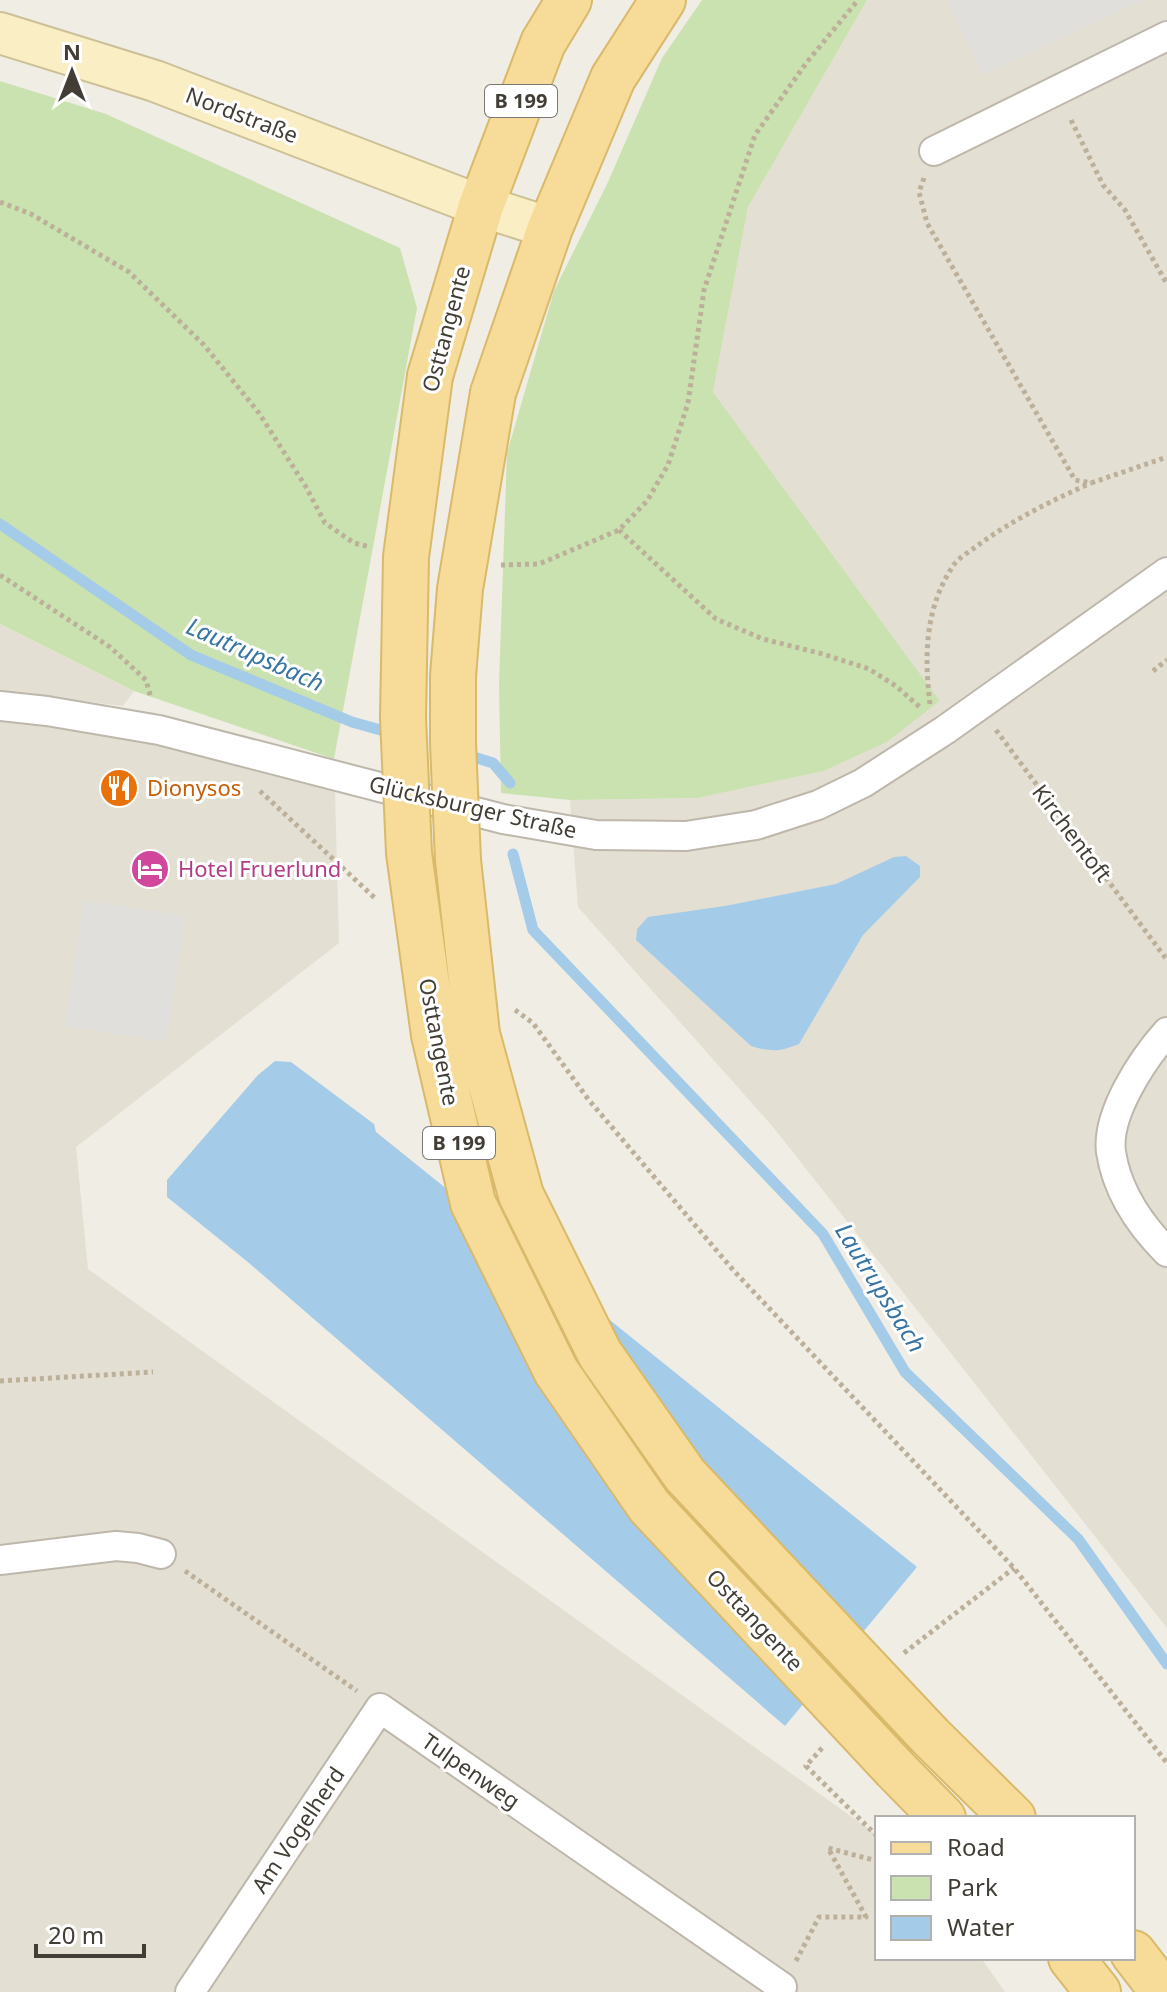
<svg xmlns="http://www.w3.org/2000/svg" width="1167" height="1992" font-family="'Noto Sans',sans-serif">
	<rect width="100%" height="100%" fill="#f0ede4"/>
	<!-- residential -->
	<path fill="#e4dfd3" d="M 867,0 L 1167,0 L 1167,1628 L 773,1127 L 578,907 L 570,800 L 698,798 L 824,771 L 887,742 L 940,701 L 713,392 L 748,207 Z
		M 0,624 L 134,691 L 123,706 L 0,691 Z
		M 0,718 L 167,746 L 335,791 L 339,943 L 76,1147 L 88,1269 L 877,1835 L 877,1958 L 981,1958 L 1005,1992 L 0,1992 Z"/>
	<!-- green -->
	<path fill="#cae2b0" d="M 702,0 L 867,0 L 748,207 L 713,392 L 940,701 L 887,742 L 824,771 L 698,798 L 570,800 L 501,793 L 499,684 L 507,453 L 554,291 L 608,182 L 662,58 Z
		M 0,81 L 106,114 L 400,248 L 417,308 L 334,759 L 134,691 L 0,624 Z"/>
	<!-- parking -->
	<path fill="#e1dfdc" d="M 947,0 L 1143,0 L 983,75 Z
		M 84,900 L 186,916 L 166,1042 L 65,1026 Z"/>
	<!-- water -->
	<path fill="#a4cce9" d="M 906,856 L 920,866 L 920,877 L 863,935 L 799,1044 C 779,1052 772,1052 751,1046 L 636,940 L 637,929 L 648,917 L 725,906 L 836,884 L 894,857 Z
		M 275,1061 L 291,1062 L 374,1124 L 376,1132 L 917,1567 L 785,1726 L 249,1263 L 167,1197 L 167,1180 L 258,1075 Z"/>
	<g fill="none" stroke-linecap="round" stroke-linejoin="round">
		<!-- stream -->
		<path stroke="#a4cce9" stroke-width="11" d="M 0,524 L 191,655 L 352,722 L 395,734
			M 461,753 L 493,763 L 510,783
			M 513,854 L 533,930 L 823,1234 L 905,1372 L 1078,1539 L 1167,1664"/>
		<!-- minor casing -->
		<g stroke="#beb7ab" stroke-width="32">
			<path id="minor" d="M 934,151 L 1167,36
				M 0,706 L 47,711 L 159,730 L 503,819 L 596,835 L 686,836 L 756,825 L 818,805 L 863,783 L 945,730 L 1167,572
				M 1167,1032 C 1143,1059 1106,1114 1111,1152 C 1117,1191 1140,1225 1167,1252
				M 0,1560 L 116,1546 L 138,1548 L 161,1554
				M 190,1992 L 380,1708 L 782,1987 L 779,1992"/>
		</g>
		<!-- secondary casing -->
		<g stroke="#cdc097" stroke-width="44">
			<path id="secondary" d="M 0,33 L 155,81 L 481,206 L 550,228"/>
		</g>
		<!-- primary casing -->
		<g stroke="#d9b96a" stroke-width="48">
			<path id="primary" d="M 430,376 L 481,206 L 543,43 L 569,0
				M 493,393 L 550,228 L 613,78 L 663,0
				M 930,1736 L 1013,1818
				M 895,1769 L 943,1818
				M 1133,1953 L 1163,1992
				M 1071,1958 L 1098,1992"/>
		</g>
		<!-- path -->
		<path stroke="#bcb09a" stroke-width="5" stroke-dasharray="4 4" stroke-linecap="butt" d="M 1071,120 L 1103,185 L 1125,210 L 1167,284
			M 924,178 L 919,192 L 927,223 L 1075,480 L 1091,483 L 1167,457
			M 0,202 L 31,214 L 129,272 L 204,345 L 259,413 L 306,487 L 325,523 L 354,543 L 370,547
			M 619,530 L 716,619 L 763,639 L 823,654 L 869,669 L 896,686 L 922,709
			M 501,565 L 539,564 L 619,530 L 647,501 L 668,465 L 688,403 L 704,290 L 755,135 L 807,62 L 858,0
			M 0,575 L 110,647 L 146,680 L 151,698
			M 1153,671 L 1167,660
			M 930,704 C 924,656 925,608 953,566 C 958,558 969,552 977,546 C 1012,520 1051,501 1091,483
			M 996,730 L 1167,960
			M 260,791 L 376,899
			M 515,1010 L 533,1023 L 588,1099 L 734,1271 L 1014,1568 L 1167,1763
			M 0,1381 L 153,1372
			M 185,1571 L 357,1691
			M 904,1653 L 1014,1568
			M 822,1748 L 806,1766 L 877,1836
			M 796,1961 L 819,1917 L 866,1917 L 828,1848 L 877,1861"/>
		<!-- minor -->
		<use href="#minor" stroke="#fff" stroke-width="28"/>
		<!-- secondary -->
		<use href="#secondary" stroke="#faeec5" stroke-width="40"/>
		<!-- primary -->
		<use href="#primary" stroke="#f6dc98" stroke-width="44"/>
		<!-- primary-bridge casing -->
		<g stroke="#d9b96a" stroke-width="48" stroke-linecap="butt">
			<path id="primary-bridge" d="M 430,376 L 406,557 L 403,718 L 409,853 L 434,1035 L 473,1203 L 556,1371 L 649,1506 L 895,1769
				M 493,393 L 460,589 L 453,676 L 453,743 L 458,860 L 477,1034 L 521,1195 L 600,1354 L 685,1475 L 930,1736"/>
		</g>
		<!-- primary-bridge -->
		<use href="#primary-bridge" stroke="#f6dc98" stroke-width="44"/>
	</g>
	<!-- icons -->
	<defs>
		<g id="restaurant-disc" transform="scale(2)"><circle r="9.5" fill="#e8710a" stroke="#fff"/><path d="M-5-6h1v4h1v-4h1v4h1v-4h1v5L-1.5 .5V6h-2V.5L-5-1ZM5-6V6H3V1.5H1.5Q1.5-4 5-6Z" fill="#fff"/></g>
		<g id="hotel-disc" transform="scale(2)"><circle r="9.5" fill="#d1479c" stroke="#fff"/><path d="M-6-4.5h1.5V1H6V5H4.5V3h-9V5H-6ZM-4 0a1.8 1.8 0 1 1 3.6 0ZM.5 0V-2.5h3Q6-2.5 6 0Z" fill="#fff"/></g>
	</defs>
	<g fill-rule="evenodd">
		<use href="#restaurant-disc" x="119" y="788"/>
		<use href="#hotel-disc" x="150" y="869"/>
	</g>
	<g text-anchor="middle" stroke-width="6" stroke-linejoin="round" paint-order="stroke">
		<!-- shield labels -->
		<g fill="#fff" stroke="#7b7772" stroke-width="2">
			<rect x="485" y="85" width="72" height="32" rx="6"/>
			<rect x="423" y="1127" width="72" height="32" rx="6"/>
		</g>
		<g font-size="20" font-weight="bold" fill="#423d35">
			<text x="521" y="108">B 199</text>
			<text x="459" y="1150">B 199</text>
		</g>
		<!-- street labels -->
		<g font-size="22" fill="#423d35" stroke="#fff">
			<text transform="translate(242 115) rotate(21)" y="8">Nordstraße</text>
			<text transform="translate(446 329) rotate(-75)" y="8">Osttangente</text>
			<text transform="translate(473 807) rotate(13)" y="8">Glücksburger Straße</text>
			<text transform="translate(1072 833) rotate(53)" y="8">Kirchentoft</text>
			<text transform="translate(439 1042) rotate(79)" y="8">Osttangente</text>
			<text transform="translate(755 1620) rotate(47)" y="8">Osttangente</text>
			<text transform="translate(471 1771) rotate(35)" y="8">Tulpenweg</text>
			<text transform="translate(298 1830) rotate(-56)" y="8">Am Vogelherd</text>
		</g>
		<!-- food labels -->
		<g font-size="22" fill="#c56008" stroke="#fff" text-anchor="start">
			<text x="147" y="796">Dionysos</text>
		</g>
		<!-- hotel labels -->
		<g font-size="22" fill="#b23c85" stroke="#fff" text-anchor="start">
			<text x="178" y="877">Hotel Fruerlund</text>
		</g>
		<!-- water labels -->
		<g font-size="24" font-style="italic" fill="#3774a4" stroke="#fff">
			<text transform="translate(255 655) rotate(24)" y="8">Lautrupsbach</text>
			<text transform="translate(880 1288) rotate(58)" y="8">Lautrupsbach</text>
		</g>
	</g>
	<!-- legend -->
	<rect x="875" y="1816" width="260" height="144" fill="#ffffff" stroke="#b3b1ae" stroke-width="2"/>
	<rect x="891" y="1842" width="40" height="12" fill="#f6dc98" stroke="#b3b1ae" stroke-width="2"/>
	<text x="947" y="1856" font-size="24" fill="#423d35">Road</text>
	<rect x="891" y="1876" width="40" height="24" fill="#cae2b0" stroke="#b3b1ae" stroke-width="2"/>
	<text x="947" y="1896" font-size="24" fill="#423d35">Park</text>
	<rect x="891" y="1916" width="40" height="24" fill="#a4cce9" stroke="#b3b1ae" stroke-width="2"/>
	<text x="947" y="1936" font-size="24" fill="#423d35">Water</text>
	<!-- north arrow -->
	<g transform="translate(72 72)" stroke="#ffffff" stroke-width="6" paint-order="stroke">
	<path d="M0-6L14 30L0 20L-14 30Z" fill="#423d35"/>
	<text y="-12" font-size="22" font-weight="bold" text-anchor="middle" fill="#423d35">N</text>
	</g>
	<!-- scale -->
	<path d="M36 1944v12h108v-12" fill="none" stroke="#423d35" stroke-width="4"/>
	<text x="48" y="1944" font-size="24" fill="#423d35" stroke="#ffffff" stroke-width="6" paint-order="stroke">20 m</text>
</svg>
